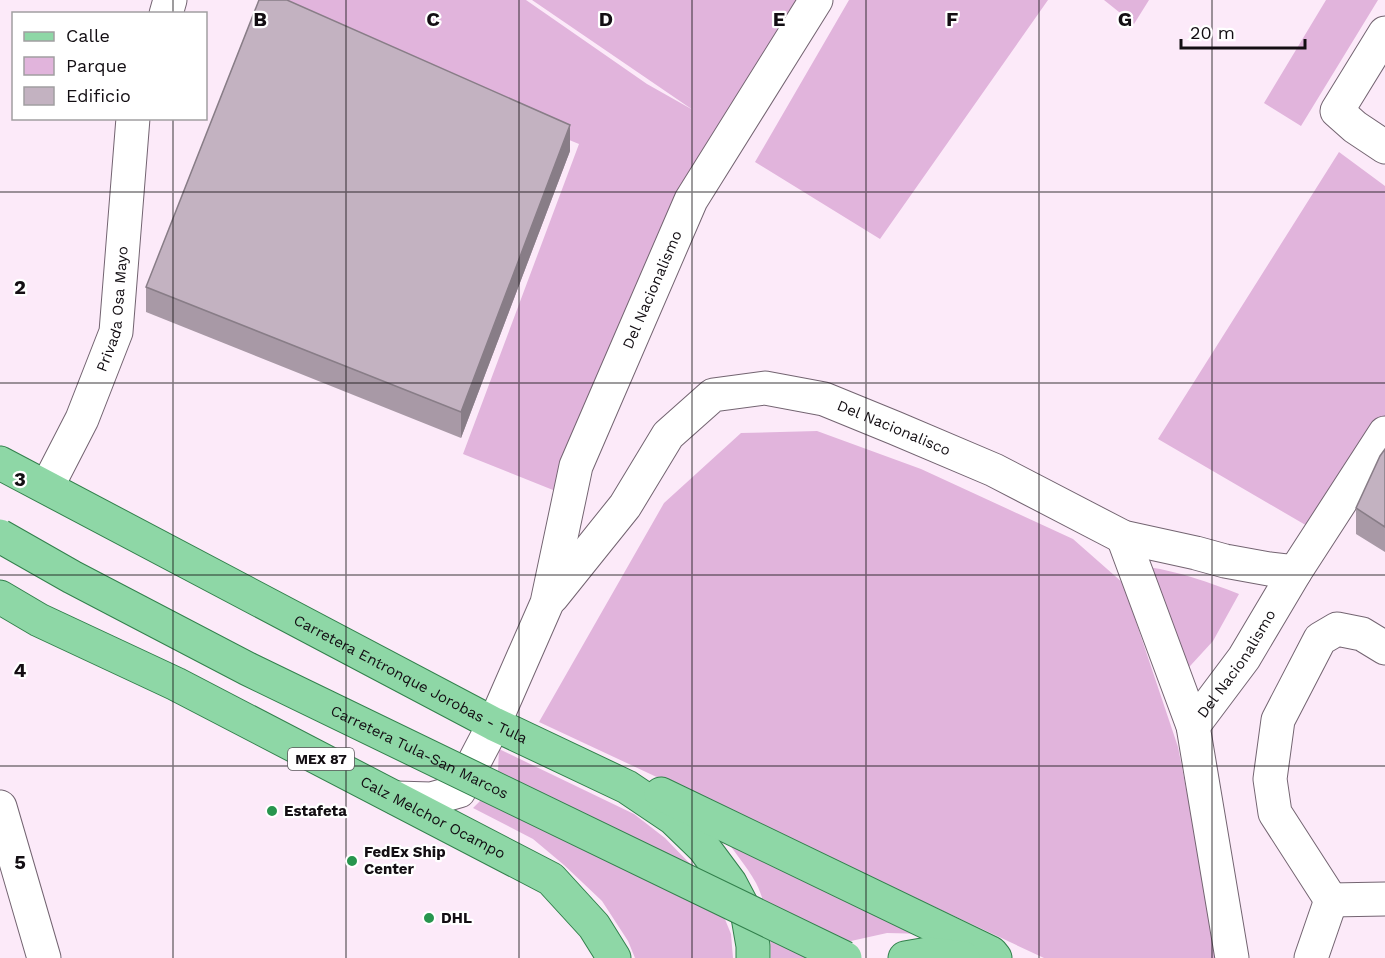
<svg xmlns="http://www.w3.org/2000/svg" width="1385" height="958" font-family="'Work Sans',sans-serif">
	<rect width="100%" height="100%" fill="#fceaf9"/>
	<!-- green -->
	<path fill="#e1b4dc" d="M 273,0 L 526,0 L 647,84 L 693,110 L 532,0 L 814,0 L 688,197 L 573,498 L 463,454 L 579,144 L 263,15 Z
		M 849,0 L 1048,0 L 880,239 L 755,162 Z
		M 1104,0 L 1149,0 L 1134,24 Z
		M 1326,0 L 1378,0 L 1301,126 L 1264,103 Z
		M 1339,152 L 1385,186 L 1385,422 L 1321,534 L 1158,439 Z
		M 817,431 L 921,469 L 1073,539 L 1123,583 L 1178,747 L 1219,958 L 1044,958 L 539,722 L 664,503 L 741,433 Z
		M 1148,567 C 1181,572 1208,582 1239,594 L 1213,641 L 1180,677 Z
		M 499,749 L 634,814 L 665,838 L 698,872 L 718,902 L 731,934 L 733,958 L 635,958 L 628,941 L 602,901 L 564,865 L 533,839 L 473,808 L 488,793 L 498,771 Z
		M 720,832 L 928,934 L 887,933 L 851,941 L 812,958 L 771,958 C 771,935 767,904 756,883 C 746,865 732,849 720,832 Z"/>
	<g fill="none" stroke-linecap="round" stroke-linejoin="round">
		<!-- minor casing -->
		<g stroke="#736471" stroke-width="35">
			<g id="minor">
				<path d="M 166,14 L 170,0"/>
				<path d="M 1385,33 L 1337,111 L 1355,127 L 1385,147"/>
				<path id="s1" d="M 47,487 L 82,419 L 116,332 L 133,118"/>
				<path d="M 1123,537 L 1193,726 L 1232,958"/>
				<path id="s2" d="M 552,597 L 625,506 L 668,435 L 713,395 L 765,388 L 824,399 L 895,428 L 994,470 L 1123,537 L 1196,553 L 1225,561 L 1269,569 L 1295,572"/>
				<path id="s3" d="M 1193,726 L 1244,658 L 1295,572 L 1385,433"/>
				<path id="s4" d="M 396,798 L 431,799 L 459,791 L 494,724 L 547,603 L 576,466 L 691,200 L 816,0"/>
				<path d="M 0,807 L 44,958"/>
				<path d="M 1331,900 L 1275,813 L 1270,779 L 1278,720 L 1320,639 L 1337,629 L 1362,634 L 1385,648"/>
				<path d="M 1331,900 L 1385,899"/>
				<path d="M 1311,958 L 1331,900"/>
			</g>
		</g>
		<!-- major casing -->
		<g stroke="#32804c" stroke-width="35">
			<g id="major">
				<path id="s5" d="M 0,463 L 494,724 L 627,787 L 673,818 L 704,848 L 730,883 L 748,917 L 753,946 L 753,958"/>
				<path id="s6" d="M 0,597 L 39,620 L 176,684 L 551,879 L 594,926 L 614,958"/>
				<path d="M 661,794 L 991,953 L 995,958"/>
				<path d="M 905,958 L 928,954 L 963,958"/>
			</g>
		</g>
		<!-- minor -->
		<use href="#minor" stroke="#fff" stroke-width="33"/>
		<!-- major -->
		<use href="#major" stroke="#8ed7a6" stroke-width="33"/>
		<!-- major-bridge casing -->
		<g stroke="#32804c" stroke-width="35" stroke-linecap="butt">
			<g id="major-bridge">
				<path id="s7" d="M 0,536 L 72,577 L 248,669 L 845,958"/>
			</g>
		</g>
		<!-- major-bridge -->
		<use href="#major-bridge" stroke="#8ed7a6" stroke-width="33"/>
	</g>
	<!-- wall -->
	<path fill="#a899a6" d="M 570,151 L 461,438 L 146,312 L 146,287 Z
		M 1385,449 L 1385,552 L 1356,534 L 1356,508 Z"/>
	<!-- shaded-wall -->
	<path fill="#887d87" d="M 570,125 L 570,151 L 461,438 L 461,412 Z"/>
	<!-- building -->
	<path fill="#c3b2c1" stroke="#887d87" stroke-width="1.5" d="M 259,0 L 287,0 L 570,125 L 461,412 L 146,287 Z
		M 1385,449 L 1385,527 L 1356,508 L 1380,456 Z"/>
	<!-- grid -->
	<path fill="none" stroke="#130e13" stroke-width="1.5" stroke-opacity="0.55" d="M 173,0 L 173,14M 346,0 L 346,958M 519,0 L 519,958M 692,0 L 692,958M 866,0 L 866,958M 1039,0 L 1039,958M 1212,0 L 1212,958M 173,118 L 173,958M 0,192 L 1385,192M 0,383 L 1385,383M 0,575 L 1385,575M 0,766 L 1385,766"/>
	<!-- markers -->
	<g fill="#27954e" stroke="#fff" stroke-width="2">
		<circle cx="272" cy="811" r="6"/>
		<circle cx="352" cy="861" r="6"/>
		<circle cx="429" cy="918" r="6"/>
	</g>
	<g text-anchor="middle" stroke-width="4.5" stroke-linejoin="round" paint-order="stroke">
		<!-- shield labels -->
		<rect fill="#fff" stroke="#5a565a" stroke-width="1.5" x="288" y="748" width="66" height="22" rx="4.5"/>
		<g font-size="14" font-weight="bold" fill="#130e13">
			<text x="321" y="764">MEX 87</text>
		</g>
		<!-- street labels -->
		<g font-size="15" fill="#130e13" stroke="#fff">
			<text dy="5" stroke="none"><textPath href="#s4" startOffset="604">Del Nacionalismo</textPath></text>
			<text dy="5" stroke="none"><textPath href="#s1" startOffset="192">Privada Osa Mayo</textPath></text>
			<text dy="5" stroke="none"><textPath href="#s2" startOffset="448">Del Nacionalisco</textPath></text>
			<text dy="5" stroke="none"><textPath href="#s3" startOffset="76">Del Nacionalismo</textPath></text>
			<text dy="5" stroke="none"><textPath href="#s5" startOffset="464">Carretera Entronque Jorobas - Tula</textPath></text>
			<text dy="5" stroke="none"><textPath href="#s7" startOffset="472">Carretera Tula-San Marcos</textPath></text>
			<text dy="5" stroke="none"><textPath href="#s6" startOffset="486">Calz Melchor Ocampo</textPath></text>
		</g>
		<!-- poi labels -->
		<g font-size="15" font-weight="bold" fill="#130e13" stroke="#fff" text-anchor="start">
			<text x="284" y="816">Estafeta</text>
			<text x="364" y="857">FedEx Ship<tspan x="364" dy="17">Center</tspan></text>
			<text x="441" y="923">DHL</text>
		</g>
	</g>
	<g font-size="20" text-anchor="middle" font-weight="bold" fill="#130e13" stroke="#fff" stroke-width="4.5" stroke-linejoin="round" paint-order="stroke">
		<text x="260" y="26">B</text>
		<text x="433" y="26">C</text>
		<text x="606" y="26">D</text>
		<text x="779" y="26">E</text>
		<text x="952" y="26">F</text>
		<text x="1125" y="26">G</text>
		<text x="20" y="294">2</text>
		<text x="20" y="486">3</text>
		<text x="20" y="677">4</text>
		<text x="20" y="869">5</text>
	</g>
	<!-- legend -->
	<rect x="12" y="12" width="195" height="108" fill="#ffffff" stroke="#a19fa1" stroke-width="1.5"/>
	<rect x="24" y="32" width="30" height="9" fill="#8ed7a6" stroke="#a19fa1" stroke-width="1.5"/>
	<text x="66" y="42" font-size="18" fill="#130e13">Calle</text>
	<rect x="24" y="57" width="30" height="18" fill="#e1b4dc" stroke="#a19fa1" stroke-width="1.5"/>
	<text x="66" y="72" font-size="18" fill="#130e13">Parque</text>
	<rect x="24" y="87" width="30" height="18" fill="#c3b2c1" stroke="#a19fa1" stroke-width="1.5"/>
	<text x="66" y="102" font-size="18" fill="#130e13">Edificio</text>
	<!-- scale -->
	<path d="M1181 39v9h124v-9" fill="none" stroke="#130e13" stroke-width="3"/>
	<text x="1190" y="39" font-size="18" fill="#130e13" stroke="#ffffff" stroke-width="4.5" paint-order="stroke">20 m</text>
</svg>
